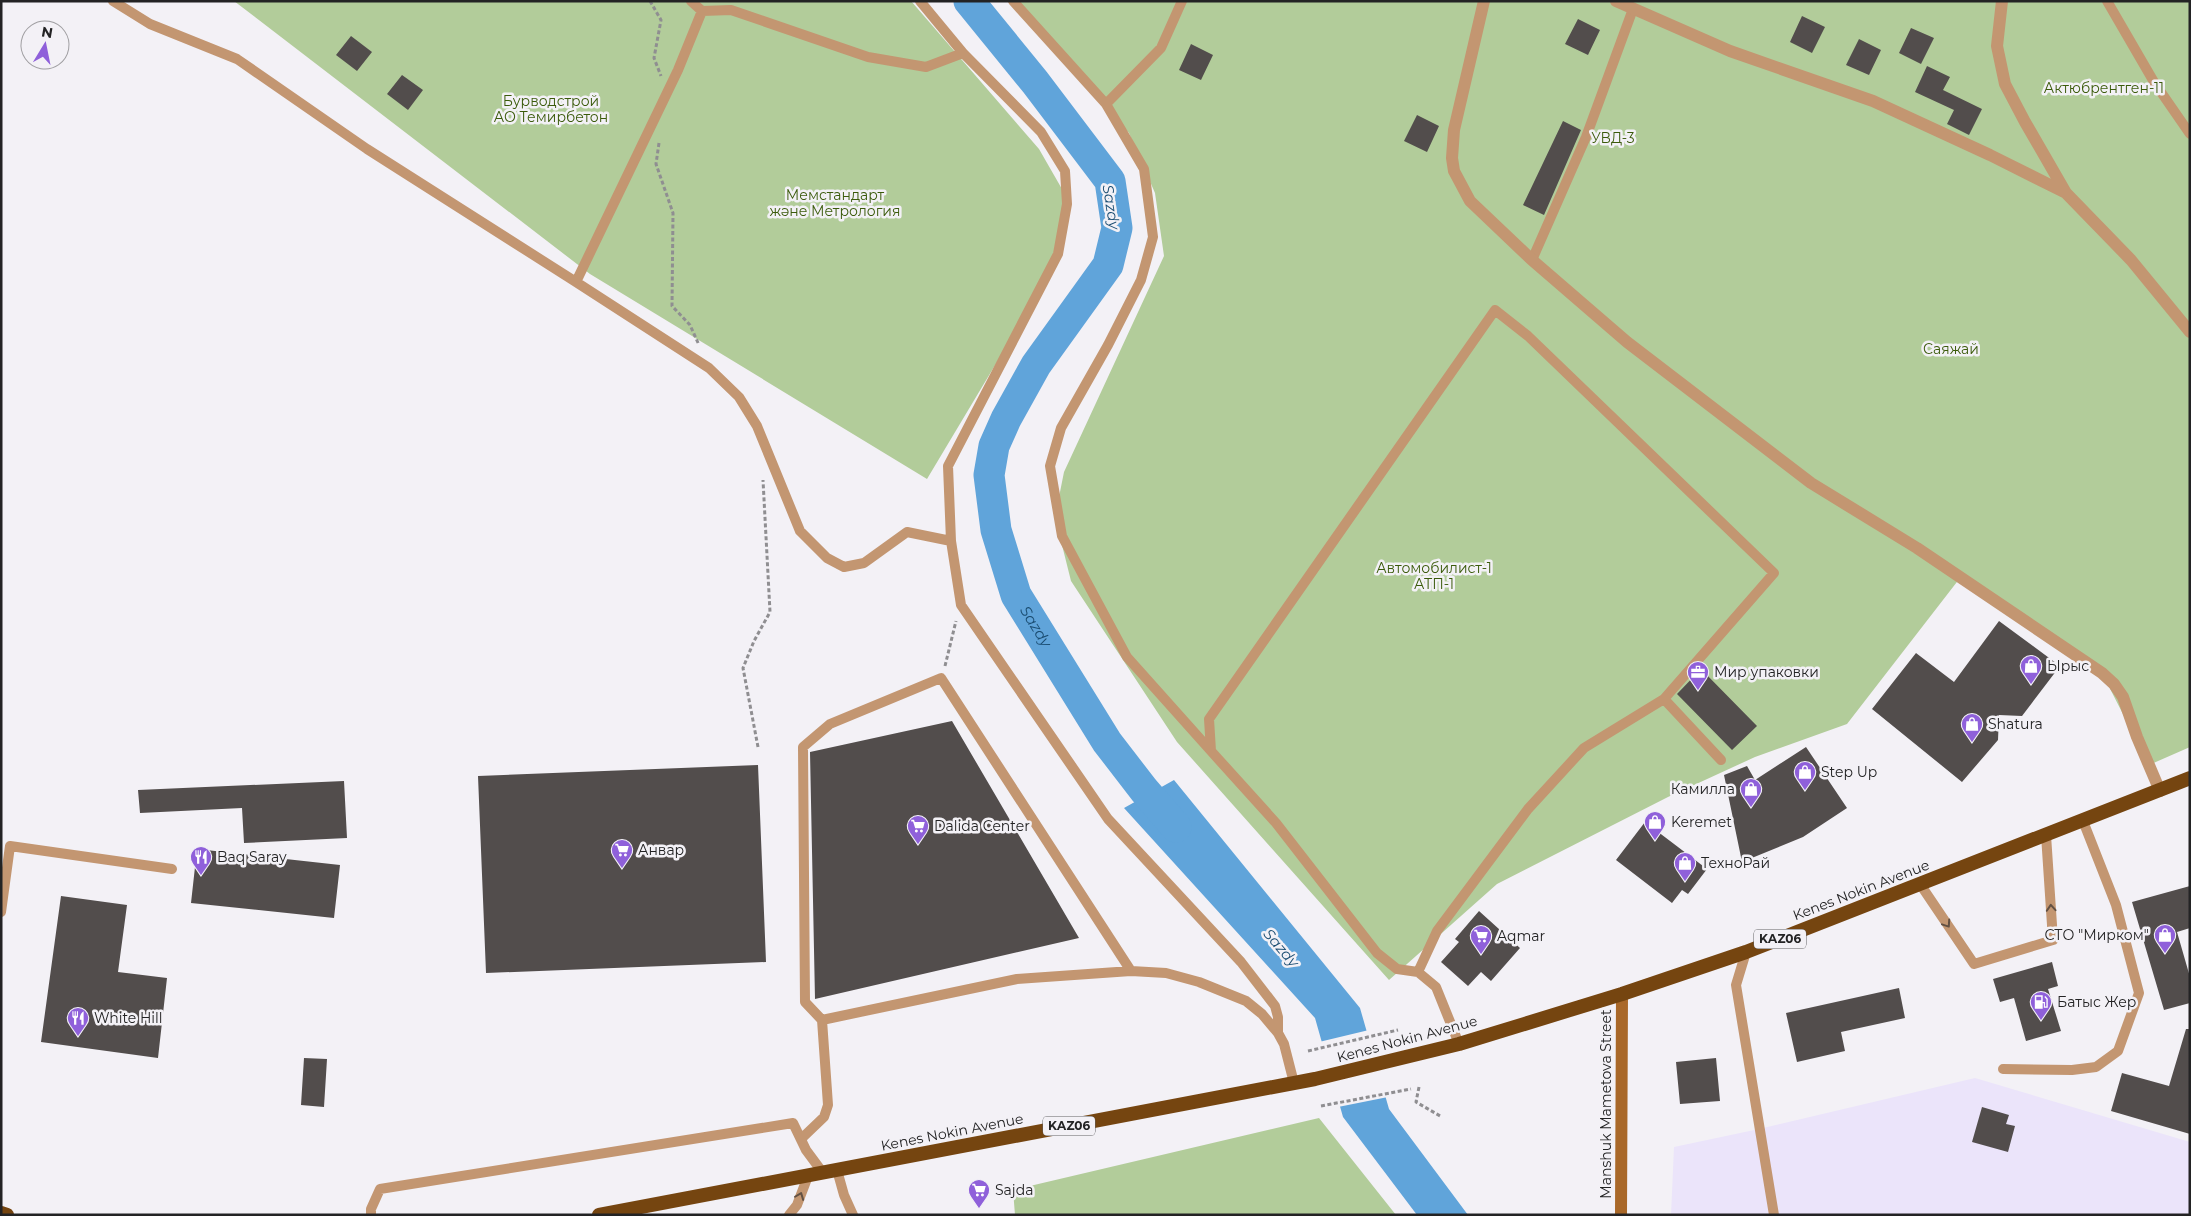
<svg xmlns="http://www.w3.org/2000/svg" width="2191" height="1216" font-family="Montserrat,sans-serif">
	<rect width="100%" height="100%" fill="#f3f1f6"/>
	<!-- commercial -->
	<path fill="#ebe4fa" d="M 1975,1078 L 2190,1142 L 2190,1215 L 1671,1215 L 1674,1147 L 1759,1129 Z"/>
	<!-- green -->
	<path fill="#b2cc9a" d="M 234,1 L 911,1 L 1039,149 L 1066,196 L 1049,275 L 927,479 L 590,274 Z
		M 1012,1 L 2190,1 L 2190,747 L 2149,765 L 2102,673 L 1960,578 L 1847,724 L 1755,757 L 1668,797 L 1497,884 L 1389,980 L 1177,742 L 1071,581 L 1055,517 L 1064,472 L 1164,256 L 1155,193 L 1129,133 Z
		M 1319,1118 L 1396,1215 L 1015,1215 L 1013,1190 Z"/>
	<!-- water -->
	<path fill="#60a4da" d="M 1174,780 L 1360,1008 L 1389,1109 L 1468,1215 L 1417,1215 L 1343,1117 L 1315,1018 L 1124,808 Z"/>
	<!-- pier -->
	<path fill="#f3f1f6" d="M 1369,1030 L 1388,1097 L 1338,1107 L 1319,1042 Z"/>
	<g fill="none" stroke-linecap="round" stroke-linejoin="round">
		<!-- river -->
		<path stroke="#60a4da" stroke-width="31" id="s1" d="M 969,1 L 1035,82 L 1110,181 L 1117,228 L 1108,265 L 1036,365 L 1006,419 L 994,446 L 989,475 L 996,530 L 1016,595 L 1107,742 L 1144,790 L 1176,827"/>
	</g>
	<!-- building -->
	<path fill="#524d4c" d="M 1802,16 L 1825,27 L 1812,53 L 1790,42 Z
		M 1578,19 L 1600,30 L 1588,55 L 1565,44 Z
		M 1911,28 L 1934,38 L 1921,64 L 1899,53 Z
		M 351,36 L 372,52 L 357,71 L 336,55 Z
		M 1859,39 L 1881,50 L 1869,75 L 1846,65 Z
		M 1191,44 L 1213,55 L 1201,80 L 1179,70 Z
		M 1927,66 L 1950,77 L 1943,90 L 1982,109 L 1969,135 L 1947,124 L 1954,110 L 1915,92 Z
		M 402,75 L 423,90 L 408,110 L 387,94 Z
		M 1417,115 L 1439,126 L 1427,152 L 1404,141 Z
		M 1563,121 L 1581,130 L 1544,215 L 1523,205 Z
		M 1999,621 L 2060,666 L 2022,716 L 1999,715 L 1998,740 L 1962,782 L 1872,709 L 1916,653 L 1954,682 Z
		M 1701,669 L 1757,726 L 1732,750 L 1677,694 Z
		M 952,721 L 1079,938 L 815,999 L 810,752 Z
		M 1806,747 L 1847,808 L 1803,837 L 1742,862 L 1724,775 L 1747,766 L 1755,780 Z
		M 758,765 L 766,962 L 486,973 L 478,776 Z
		M 344,781 L 347,838 L 244,843 L 242,808 L 140,813 L 138,790 Z
		M 1645,822 L 1707,869 L 1688,894 L 1682,890 L 1672,903 L 1616,860 Z
		M 197,849 L 340,865 L 334,918 L 191,903 Z
		M 2190,886 L 2190,928 L 2177,932 L 2190,977 L 2190,1003 L 2164,1010 L 2132,902 Z
		M 61,896 L 127,905 L 118,972 L 167,978 L 158,1058 L 41,1042 Z
		M 1479,911 L 1520,948 L 1491,981 L 1481,972 L 1468,986 L 1441,962 L 1459,942 L 1455,939 Z
		M 2052,962 L 2058,986 L 2048,989 L 2061,1031 L 2026,1041 L 2014,998 L 2000,1002 L 1993,979 Z
		M 1899,988 L 1905,1018 L 1841,1032 L 1845,1051 L 1797,1062 L 1786,1013 Z
		M 2186,1029 L 2190,1029 L 2190,1134 L 2111,1111 L 2122,1073 L 2169,1086 Z
		M 304,1058 L 327,1059 L 324,1107 L 301,1105 Z
		M 1716,1058 L 1720,1101 L 1680,1104 L 1676,1062 Z
		M 1982,1107 L 2009,1115 L 2006,1124 L 2015,1126 L 2008,1152 L 1972,1142 Z"/>
	<g fill="none" stroke-linecap="round" stroke-linejoin="round">
		<!-- path -->
		<path stroke="#8f8e91" stroke-width="3" stroke-dasharray="4 2.5" stroke-linecap="butt" d="M 650,1 L 661,20 L 654,58 L 661,76
			M 659,143 L 656,164 L 673,213 L 672,306 L 690,325 L 699,345
			M 945,666 L 956,621
			M 758,747 L 743,668 L 754,641 L 770,612 L 763,480
			M 1308,1051 L 1398,1030
			M 1419,1087 L 1416,1102 L 1442,1117
			M 1321,1106 L 1411,1089"/>
		<!-- service -->
		<path stroke="#c39671" stroke-width="10" d="M 113,1 L 150,24 L 237,59 L 367,149 L 576,282 L 678,70 L 702,11 L 691,1
			M 920,1 L 963,53
			M 1013,1 L 1106,104 L 1144,169 L 1153,237 L 1141,280 L 1108,345 L 1061,428 L 1050,466 L 1062,536 L 1127,657 L 1211,751
			M 2107,1 L 2154,82 L 2190,134
			M 702,11 L 731,10 L 868,57 L 926,67 L 963,53 L 1041,132 L 1065,171 L 1067,204 L 1058,254 L 948,466 L 951,541 L 961,605 L 1108,819 L 1241,962 L 1275,1006 L 1278,1017 L 1278,1033
			M 1106,104 L 1161,48 L 1182,1
			M 1532,260 L 1586,137 L 1633,9
			M 576,282 L 709,368 L 739,397 L 757,426 L 800,531 L 827,558 L 844,567 L 864,563 L 907,532 L 951,541
			M 1664,699 L 1721,760
			M 1920,884 L 1974,964 L 2053,940 L 2046,835
			M 1,912 L 10,846 L 172,869
			M 1746,952 L 1736,985 L 1774,1215
			M 1131,971 L 1166,973 L 1199,982 L 1246,1001 L 1262,1014 L 1278,1033 L 1284,1044 L 1294,1083
			M 1418,972 L 1437,931 L 1528,809 L 1584,748 L 1664,699 L 1774,573 L 1528,336 L 1495,310 L 1209,719 L 1211,751 L 1276,823 L 1377,953 L 1397,969 L 1418,972 L 1436,987 L 1459,1044
			M 2003,1069 L 2072,1070 L 2096,1067 L 2118,1051 L 2139,993 L 2116,905 L 2083,821
			M 801,1139 L 824,1117 L 828,1105 L 822,1020 L 805,1002 L 803,747 L 830,724 L 941,678 L 1131,971 L 1017,979 L 822,1020
			M 837,1170 L 844,1195 L 853,1215
			M 371,1215 L 371,1209 L 380,1189 L 793,1123 L 806,1150 L 823,1173
			M 789,1215 L 797,1205 L 808,1176"/>
		<!-- minor -->
		<path stroke="#c39671" stroke-width="12" d="M 1484,1 L 1454,130 L 1452,158 L 1454,171 L 1470,201 L 1532,260 L 1627,342 L 1811,483 L 1917,548 L 2102,673 L 2114,684 L 2123,697 L 2137,737 L 2160,791
			M 1616,1 L 1730,51 L 1873,101 L 1990,155 L 2066,193
			M 2002,1 L 1997,46 L 2005,84 L 2025,122 L 2066,193 L 2131,260 L 2190,332"/>
		<!-- secondary -->
		<path stroke="#a96829" stroke-width="12" d="M 1621,1215 L 1622,994"/>
		<!-- trunk -->
		<path stroke="#754510" stroke-width="14" d="M 1,1213 L 7,1215
			M 599,1215 L 1315,1079 L 1459,1044 L 1622,994 L 1746,952 L 2190,778"/>
	</g>
	<!-- one-way arrows -->
	<defs><path id="oneway-chevron" d="M-2-3.5L2.5 0L-2 3.5" fill="none" stroke-width="1.6" stroke-linecap="round" stroke-linejoin="round" transform="scale(1.25)"/></defs>
	<g stroke="#635143">
		<use href="#oneway-chevron" transform="translate(2051 908) rotate(-94)"/>
		<use href="#oneway-chevron" transform="translate(1947 924) rotate(56)"/>
		<use href="#oneway-chevron" transform="translate(800 1196) rotate(-69)"/>
	</g>
	<!-- icons -->
	<defs>
		<g id="shop-pin" transform="scale(1.125)"><path d="M0 17L-7.5 6A9.5 9.5 0 1 1 7.5 6Z" fill="#8f60da" stroke="#f3f1f6"/><path d="M-5-2.5h2.3a2.7 3.5 0 0 1 5.4 0H5L5.5 6h-11ZM-1.5-2.5h3a1.5 2.3 0 0 0-3 0Z" fill="#fff"/></g>
		<g id="office-pin" transform="scale(1.125)"><path d="M0 17L-7.5 6A9.5 9.5 0 1 1 7.5 6Z" fill="#8f60da" stroke="#f3f1f6"/><path d="M-6-3h4V-5.5h4V-3h4V5H-6ZM-1-4.5V-3h2v-1.5ZM-6 0V1H6V0Z" fill="#fff"/></g>
		<g id="supermarket-pin" transform="scale(1.125)"><path d="M0 17L-7.5 6A9.5 9.5 0 1 1 7.5 6Z" fill="#8f60da" stroke="#f3f1f6"/><path d="M-6-5.5h2.5l.6 2H6L4.5 2H-2.5L-4.4-4H-6ZM-1.5 3.2a1.3 1.3 0 1 0 .1 0ZM3 3.2a1.3 1.3 0 1 0 .1 0Z" fill="#fff"/></g>
		<g id="restaurant-pin" transform="scale(1.125)"><path d="M0 17L-7.5 6A9.5 9.5 0 1 1 7.5 6Z" fill="#8f60da" stroke="#f3f1f6"/><path d="M-5-6h1v4h1v-4h1v4h1v-4h1v5L-1.5 .5V6h-2V.5L-5-1ZM5-6V6H3V1.5H1.5Q1.5-4 5-6Z" fill="#fff"/></g>
		<g id="fuel-pin" transform="scale(1.125)"><path d="M0 17L-7.5 6A9.5 9.5 0 1 1 7.5 6Z" fill="#8f60da" stroke="#f3f1f6"/><path d="M-5.5-6h7V0h2V4h1.3V-2.5L3-4.5l.8-.8L6-3V5H2.5V1h-1V6h-7ZM-4.2-4.7v3.2H.2V-4.7Z" fill="#fff"/></g>
	</defs>
	<g fill-rule="evenodd">
		<use href="#shop-pin" x="2031" y="666"/>
		<use href="#office-pin" x="1698" y="672"/>
		<use href="#shop-pin" x="1972" y="724"/>
		<use href="#shop-pin" x="1805" y="772"/>
		<use href="#shop-pin" x="1751" y="789"/>
		<use href="#shop-pin" x="1655" y="822"/>
		<use href="#supermarket-pin" x="918" y="826"/>
		<use href="#supermarket-pin" x="622" y="850"/>
		<use href="#restaurant-pin" x="201" y="857"/>
		<use href="#shop-pin" x="1685" y="863"/>
		<use href="#shop-pin" x="2165" y="935"/>
		<use href="#supermarket-pin" x="1481" y="936"/>
		<use href="#fuel-pin" x="2041" y="1002"/>
		<use href="#restaurant-pin" x="78" y="1018"/>
		<use href="#supermarket-pin" x="979" y="1190"/>
	</g>
	<g text-anchor="middle" stroke-width="5" stroke-linejoin="round" paint-order="stroke">
		<!-- shield labels -->
		<g fill="#f3f1f6" stroke="#616163" stroke-width="1">
			<rect x="1754" y="929.5" width="52" height="19" rx="4"/>
			<rect x="1043" y="1116.5" width="52" height="19" rx="4"/>
		</g>
		<g font-size="12" font-weight="bold" fill="#232324">
			<text x="1780" y="943">KАZ06</text>
			<text x="1069" y="1130">KАZ06</text>
		</g>
		<!-- park labels -->
		<g font-size="14" fill="#3b5b0b" stroke="#f3f1f6">
			<text x="2104" y="93">Актюбрентген-11</text>
			<text x="551" y="106">Бурводстрой<tspan x="551" dy="16">АО Темирбетон</tspan></text>
			<text x="1613" y="143">УВД-3</text>
			<text x="835" y="200">Мемстандарт<tspan x="835" dy="16">және Метрология</tspan></text>
			<text x="1951" y="354">Саяжай</text>
			<text x="1434" y="573">Автомобилист-1<tspan x="1434" dy="16">АТП-1</tspan></text>
		</g>
		<!-- poi labels -->
		<g font-size="14" fill="#232324" stroke="#f3f1f6" text-anchor="start">
			<text x="2047" y="671">Ырыс</text>
			<text x="1714" y="677">Мир упаковки</text>
			<text x="1988" y="729">Shatura</text>
			<text x="1821" y="777">Step Up</text>
			<text x="1735" y="794" text-anchor="end">Камилла</text>
			<text x="1671" y="827">Keremet</text>
			<text x="934" y="831">Dalida Center</text>
			<text x="638" y="855">Анвар</text>
			<text x="217" y="862">Baq Saray</text>
			<text x="1701" y="868">ТехноРай</text>
			<text x="2149" y="940" text-anchor="end">СТО "Мирком"</text>
			<text x="1497" y="941">Aqmar</text>
			<text x="2057" y="1007">Батыс Жер</text>
			<text x="94" y="1023">White Hill</text>
			<text x="995" y="1195">Sajda</text>
		</g>
		<!-- street labels -->
		<g font-size="14" fill="#232324" stroke="#f3f1f6">
			<text transform="translate(1861 890) rotate(-21)" y="5">Kenes Nokin Avenue</text>
			<text transform="translate(1407 1039) rotate(-15)" y="5">Kenes Nokin Avenue</text>
			<text transform="translate(1606 1104) rotate(-90)" y="5">Manshuk Mametova Street</text>
			<text transform="translate(952 1132) rotate(-11)" y="5">Kenes Nokin Avenue</text>
		</g>
		<!-- water labels -->
		<g font-size="15" font-style="italic" fill="#1b4d72" stroke="#f3f1f6">
			<text transform="translate(1111 207) rotate(81)" y="5">Sazdy</text>
			<text dy="5" stroke="none"><textPath href="#s1" startOffset="719">Sazdy</textPath></text>
			<text transform="translate(1281 948) rotate(49)" y="5">Sazdy</text>
		</g>
	</g>
	<!-- border -->
	<rect width="2191" height="1216" fill="none" stroke="#232324" stroke-width="5"/>
	<!-- north arrow -->
	<g transform="translate(45 45) rotate(10)"><circle r="24" fill="#f3f1f6" stroke="#a09fa2"/>
	<path d="M0-4L9 19L0 12L-9 19Z" fill="#8f60da"/>
	<text y="-8" font-size="14" font-weight="bold" text-anchor="middle" fill="#232324">N</text>
	</g>
</svg>
